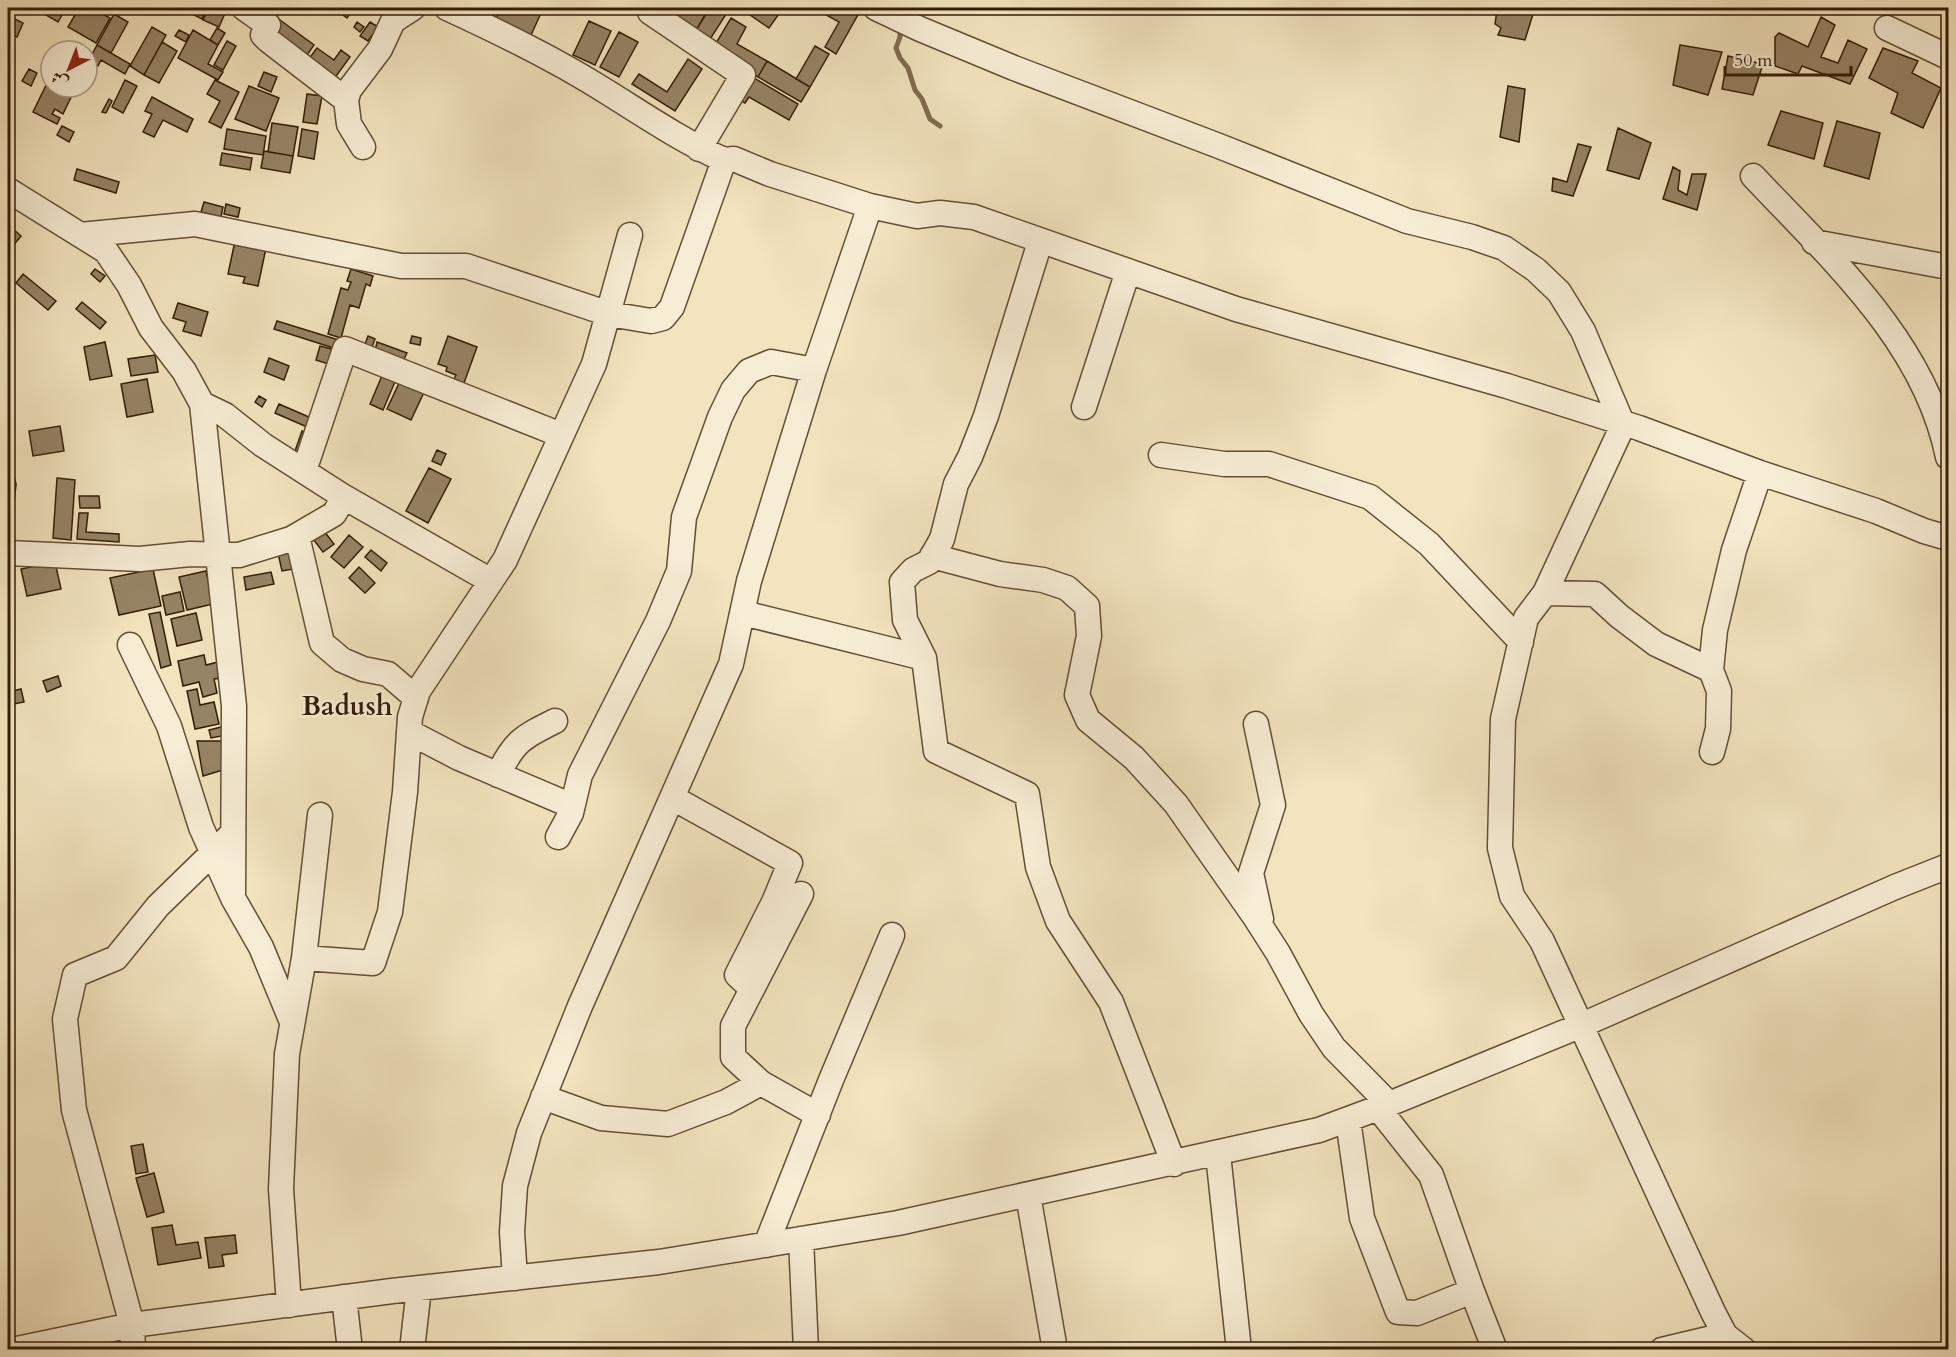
<svg xmlns="http://www.w3.org/2000/svg" width="1956" height="1357" font-family="Cardo,Amiri,serif">
	<rect width="100%" height="100%" fill="#f2e4bf"/>
	<filter id="stains"><feTurbulence type="fractalNoise" baseFrequency=".00333" numOctaves="4"/><feColorMatrix values="0 0 0 0 .2 0 0 0 0 .09 0 0 0 0 .02 0 0 0 .5 -.17"/></filter>
	<radialGradient id="worn" r=".72"><stop offset=".6" stop-color="#630" stop-opacity="0"/><stop offset="1" stop-color="#630" stop-opacity=".3"/></radialGradient>
	<g fill="none" stroke-linecap="round" stroke-linejoin="round">
		<!-- stream -->
		<path stroke="#7f6c4f" stroke-width="5" d="M 900,26 L 900,37 L 896,48 L 900,58 L 908,68 L 915,90 L 922,99 L 930,119 L 940,126"/>
	</g>
	<!-- building -->
	<path fill="#968466" stroke="#331d06" stroke-width="1.5" d="M 37,8 L 66,8 L 58,22 L 36,9 Z
		M 79,8 L 92,8 L 110,18 L 96,43 L 68,27 Z
		M 195,8 L 207,8 L 202,19 L 192,14 Z
		M 209,8 L 219,8 L 226,11 L 219,27 L 203,20 Z
		M 333,8 L 354,8 L 347,18 Z
		M 501,8 L 535,8 L 542,11 L 531,35 L 496,19 Z
		M 652,8 L 694,8 L 705,15 L 693,35 Z
		M 710,8 L 730,8 L 707,44 L 693,35 Z
		M 740,8 L 783,8 L 769,28 Z
		M 814,8 L 853,8 L 860,11 L 836,54 L 825,47 L 839,22 Z
		M 1504,8 L 1516,8 L 1533,14 L 1525,40 L 1498,35 L 1501,28 L 1495,24 L 1497,10 Z
		M 1944,8 L 1948,8 L 1948,15 L 1942,15 Z
		M 114,14 L 128,22 L 111,53 L 97,45 Z
		M 11,17 L 23,23 L 17,37 L 8,33 L 8,24 Z
		M 1821,17 L 1835,25 L 1821,57 L 1838,63 L 1848,40 L 1867,49 L 1850,84 L 1802,66 L 1798,74 L 1775,66 L 1775,37 L 1779,33 L 1808,47 Z
		M 731,18 L 746,27 L 737,44 L 767,61 L 758,77 L 712,50 Z
		M 280,20 L 314,45 L 305,58 L 271,33 Z
		M 589,21 L 611,31 L 595,65 L 573,55 Z
		M 357,22 L 364,27 L 360,32 L 354,27 Z
		M 370,22 L 378,27 L 368,41 L 360,36 Z
		M 152,27 L 166,35 L 144,75 L 130,66 Z
		M 217,28 L 225,33 L 218,45 L 210,40 Z
		M 179,30 L 189,35 L 186,42 L 175,36 Z
		M 193,30 L 218,45 L 208,64 L 223,72 L 218,80 L 178,58 Z
		M 619,32 L 638,42 L 619,77 L 600,67 Z
		M 227,41 L 236,46 L 223,70 L 214,65 Z
		M 162,42 L 177,51 L 159,83 L 144,75 Z
		M 97,45 L 130,64 L 125,74 L 101,60 L 98,66 L 89,60 Z
		M 1680,45 L 1722,52 L 1708,95 L 1673,85 Z
		M 815,46 L 829,54 L 810,87 L 796,79 Z
		M 317,48 L 334,60 L 341,50 L 350,57 L 334,79 L 308,60 Z
		M 1883,48 L 1918,61 L 1912,73 L 1941,88 L 1923,128 L 1891,113 L 1898,93 L 1869,78 Z
		M 1728,56 L 1763,64 L 1753,95 L 1722,89 Z
		M 688,59 L 702,69 L 675,111 L 632,84 L 639,74 L 667,92 Z
		M 767,61 L 810,87 L 801,102 L 758,77 Z
		M 29,69 L 37,73 L 31,86 L 22,81 Z
		M 264,72 L 277,77 L 271,92 L 258,86 Z
		M 51,75 L 51,87 L 76,87 L 63,114 L 55,109 L 52,114 L 60,118 L 57,124 L 33,112 Z
		M 749,75 L 798,104 L 789,120 L 749,97 L 745,103 L 735,98 Z
		M 125,80 L 137,86 L 123,113 L 112,107 Z
		M 215,80 L 239,92 L 221,128 L 209,122 L 220,101 L 207,94 Z
		M 249,86 L 279,98 L 266,131 L 235,119 Z
		M 1508,86 L 1525,89 L 1519,142 L 1500,137 Z
		M 307,94 L 322,96 L 317,124 L 303,122 Z
		M 152,97 L 193,119 L 187,132 L 163,120 L 154,137 L 143,132 L 152,114 L 145,111 Z
		M 109,99 L 112,101 L 106,113 L 102,112 Z
		M 1781,111 L 1823,123 L 1814,159 L 1768,145 Z
		M 1837,121 L 1880,133 L 1869,179 L 1824,166 Z
		M 272,123 L 298,127 L 293,156 L 268,152 Z
		M 62,126 L 74,132 L 69,142 L 57,135 Z
		M 1618,128 L 1651,143 L 1639,179 L 1607,170 Z
		M 227,129 L 266,136 L 263,155 L 224,149 Z
		M 302,129 L 318,132 L 314,159 L 298,156 Z
		M 1578,144 L 1591,147 L 1573,196 L 1552,191 L 1553,178 L 1567,182 Z
		M 264,151 L 293,156 L 290,173 L 261,168 Z
		M 222,153 L 252,158 L 250,170 L 220,165 Z
		M 1673,167 L 1680,171 L 1678,190 L 1687,195 L 1692,174 L 1706,174 L 1697,210 L 1663,199 Z
		M 77,169 L 119,182 L 116,193 L 74,180 Z
		M 204,202 L 223,207 L 221,217 L 201,212 Z
		M 226,204 L 240,208 L 238,217 L 224,214 Z
		M 12,228 L 21,236 L 8,252 L 8,233 Z
		M 235,241 L 266,248 L 258,286 L 243,283 L 245,277 L 228,274 Z
		M 95,269 L 105,276 L 100,282 L 91,274 Z
		M 351,269 L 373,276 L 370,286 L 366,284 L 359,308 L 350,305 L 341,338 L 328,334 L 341,288 L 348,290 L 351,282 L 347,281 Z
		M 23,274 L 56,301 L 48,310 L 16,283 Z
		M 82,302 L 106,322 L 100,329 L 76,309 Z
		M 178,303 L 208,312 L 201,336 L 183,331 L 186,322 L 173,318 Z
		M 277,321 L 342,341 L 340,350 L 274,329 Z
		M 368,336 L 375,339 L 372,347 L 365,344 Z
		M 412,336 L 421,338 L 420,345 L 410,343 Z
		M 448,336 L 477,347 L 464,383 L 454,379 L 456,375 L 446,371 L 447,367 L 438,364 Z
		M 105,342 L 112,376 L 90,380 L 84,347 Z
		M 377,342 L 407,353 L 403,361 L 375,351 Z
		M 320,346 L 339,351 L 335,366 L 316,360 Z
		M 155,355 L 158,372 L 131,376 L 128,359 Z
		M 269,358 L 289,366 L 284,380 L 264,372 Z
		M 384,371 L 397,377 L 383,410 L 370,404 Z
		M 147,379 L 153,412 L 127,417 L 121,384 Z
		M 401,379 L 425,390 L 411,420 L 387,409 Z
		M 259,396 L 266,400 L 262,407 L 255,402 Z
		M 279,404 L 318,421 L 314,430 L 275,413 Z
		M 60,426 L 64,451 L 33,456 L 29,431 Z
		M 302,431 L 314,436 L 307,458 L 294,454 Z
		M 437,450 L 446,454 L 441,465 L 432,461 Z
		M 429,468 L 451,479 L 428,523 L 406,511 Z
		M 12,469 L 16,484 L 13,484 L 16,485 L 12,520 L 8,519 L 8,470 Z
		M 57,478 L 75,480 L 71,540 L 53,538 Z
		M 79,496 L 99,496 L 100,508 L 80,508 Z
		M 79,513 L 88,513 L 86,532 L 119,534 L 119,542 L 77,539 Z
		M 324,531 L 334,544 L 323,552 L 313,539 Z
		M 349,535 L 363,547 L 344,568 L 331,557 Z
		M 290,550 L 303,579 L 295,580 L 293,569 L 282,571 L 278,553 Z
		M 371,550 L 387,563 L 381,571 L 365,557 Z
		M 55,562 L 61,589 L 27,596 L 21,569 Z
		M 359,567 L 375,583 L 365,593 L 349,578 Z
		M 153,569 L 161,606 L 119,615 L 110,578 Z
		M 206,571 L 213,604 L 187,610 L 179,577 Z
		M 271,572 L 274,584 L 246,590 L 244,577 Z
		M 180,592 L 184,611 L 166,615 L 162,596 Z
		M 160,612 L 171,665 L 161,668 L 149,614 Z
		M 196,613 L 202,640 L 177,646 L 171,619 Z
		M 204,655 L 206,665 L 218,662 L 221,678 L 214,679 L 217,693 L 203,697 L 199,682 L 183,686 L 178,661 Z
		M 58,676 L 61,686 L 47,692 L 43,681 Z
		M 21,689 L 24,702 L 8,705 L 8,692 Z
		M 197,689 L 200,705 L 214,702 L 219,724 L 195,729 L 187,691 Z
		M 225,726 L 227,735 L 211,738 L 209,730 Z
		M 197,741 L 224,741 L 223,770 L 203,776 Z
		M 143,1144 L 148,1172 L 136,1174 L 131,1146 Z
		M 154,1173 L 164,1212 L 147,1217 L 136,1178 Z
		M 172,1225 L 176,1245 L 198,1242 L 201,1258 L 158,1265 L 152,1228 Z
		M 235,1235 L 237,1253 L 222,1255 L 224,1266 L 209,1268 L 205,1238 Z"/>
	<g fill="none" stroke-linecap="round" stroke-linejoin="round">
		<!-- minor casing -->
		<g stroke="#634f34" stroke-width="27">
			<path id="minor" d="M 244,8 L 268,25 L 263,35 L 268,40 L 346,100
				M 447,8 C 497,31 547,55 594,84 C 637,110 678,139 724,160 L 734,159 L 770,174 L 870,206 L 917,216 L 940,213 L 974,217 L 1236,309 L 1507,386 L 1639,428 L 1760,473 L 1876,511 L 1924,531 L 1948,538
				M 876,8 L 920,29 L 1014,68 L 1219,146 L 1407,221 L 1472,237 L 1504,248 L 1536,270 L 1559,292 L 1583,331 L 1623,425 L 1545,593 L 1526,618 L 1503,719 L 1500,848 L 1512,896 L 1542,941 L 1713,1312 L 1725,1335 L 1744,1350
				M 650,12 L 743,75 L 699,149
				M 1887,28 L 1948,57
				M 363,147 L 349,124 L 346,100 L 349,90 L 380,49 L 393,21 L 413,8
				M 1753,176 C 1830,258 1925,342 1948,457
				M 8,190 L 106,251 L 129,285 L 151,328 L 184,371 L 202,404 L 234,706 L 233,898
				M 80,235 L 195,224 L 401,266 L 466,266 L 609,314 L 651,321 L 663,318 L 672,307 L 724,160
				M 1040,242 L 986,416 L 970,457 L 956,484 L 942,539 L 929,562 L 913,570 L 902,582 L 905,620 L 924,658 L 936,751 L 1027,794 L 1038,867 L 1058,921 L 1111,1002 L 1174,1164
				M 1814,242 L 1948,267
				M 202,404 L 225,415 L 263,445 L 344,497 L 491,581
				M 1084,407 L 1128,271
				M 1161,455 L 1224,464 L 1269,464 L 1370,497 L 1429,544 L 1521,642
				M 304,471 L 345,349 L 561,435
				M 297,536 L 322,643 L 342,660 L 363,669 L 388,674 L 416,698
				M 8,553 L 140,559 L 190,554 L 239,555 L 291,539 L 334,514 L 344,497
				M 932,556 L 1000,574 L 1043,580 L 1067,588 L 1087,606 L 1089,636 L 1077,695 L 1088,720 L 1134,758 L 1176,804 L 1255,917 L 1278,953 L 1311,1014 L 1334,1048 L 1389,1104
				M 1545,593 L 1595,594 L 1619,616 L 1656,644 L 1711,670
				M 743,613 L 924,658
				M 130,645 L 169,726 L 201,827 L 233,898 L 261,947 L 292,1022
				M 1256,724 L 1273,805 L 1251,873 L 1261,919
				M 409,732 L 459,758 L 572,806
				M 1712,752 L 1718,729 L 1719,691 L 1711,670 L 1715,630 L 1734,550 L 1760,473
				M 498,775 C 514,741 523,737 555,721
				M 673,798 L 790,863 L 774,902 L 737,975 L 752,989
				M 558,837 L 571,813 L 580,775 L 658,621 L 679,571 L 684,517 L 720,417 L 733,390 L 749,371 L 771,362 L 814,370
				M 801,894 L 733,1026 L 733,1057 L 761,1083 L 818,1115
				M 304,958 L 373,963 L 390,912 L 405,792 L 410,717 L 418,691 L 505,560 L 594,364 L 630,235
				M 543,1097 L 601,1118 L 668,1124 L 726,1102 L 761,1083
				M 1378,1108 L 1431,1175 L 1472,1291 L 1495,1350
				M 1348,1120 L 1362,1218 L 1398,1312 L 1417,1313 L 1472,1291
				M 1218,1154 L 1239,1350
				M 1028,1195 L 1055,1350
				M 801,1239 L 806,1350
				M 766,1245 L 831,1080 L 892,935
				M 515,1278 L 512,1232 L 515,1186 L 529,1133 L 580,1006 L 731,664 L 749,581 L 814,370 L 870,206
				M 344,1297 L 350,1350
				M 289,1305 L 281,1189 L 287,1054 L 304,958 L 320,815
				M 12,1350 L 132,1325 L 392,1291 L 659,1262 L 801,1239 L 898,1223 L 1319,1130 L 1389,1104 L 1582,1025 L 1895,887 L 1948,866
				M 133,1350 L 132,1325 L 74,1110 L 65,1019 L 75,975 L 116,958 L 158,906 L 233,833
				M 412,1350 L 419,1288
				M 1662,1350 L 1725,1335"/>
		</g>
		<!-- minor -->
		<use href="#minor" stroke="#f7edd5" stroke-width="24"/>
	</g>
	<g text-anchor="middle" stroke-width="4.5" stroke-linejoin="round" paint-order="stroke">
		<!-- district labels -->
		<g font-size="27" font-weight="bold" fill="#331d06" stroke="#f7edd5">
			<text x="347" y="715">Badush</text>
		</g>
	</g>
	<!-- margin -->
	<rect width="1956" height="1357" fill="none" stroke="#f2e4bf" stroke-width="30"/>
	<rect x="9" y="9" width="1938" height="1339" fill="none" stroke="#331d06" stroke-width="3"/>
	<rect x="15" y="15" width="1926" height="1327" fill="none" stroke="#331d06" stroke-width="1.5"/>
	<!-- north arrow -->
	<g transform="translate(69 69) rotate(222)"><circle r="28" fill="#f7edd5" stroke="#a99a82" stroke-width="1.5"/>
	<path d="M0-4.5L10 22L0 15L-10 22Z" fill="#8f2418"/>
	<text y="-9" font-size="16" font-weight="bold" text-anchor="middle" fill="#331d06">ش</text>
	</g>
	<!-- scale -->
	<path d="M1725 66v9h126v-9" fill="none" stroke="#331d06" stroke-width="3"/>
	<text x="1734" y="66" font-size="18" fill="#331d06" stroke="#f7edd5" stroke-width="4.5" paint-order="stroke">50 m</text>
	<rect width="100%" height="100%" filter="url(#stains)"/>
	<rect width="100%" height="100%" fill="url(#worn)"/>
</svg>
